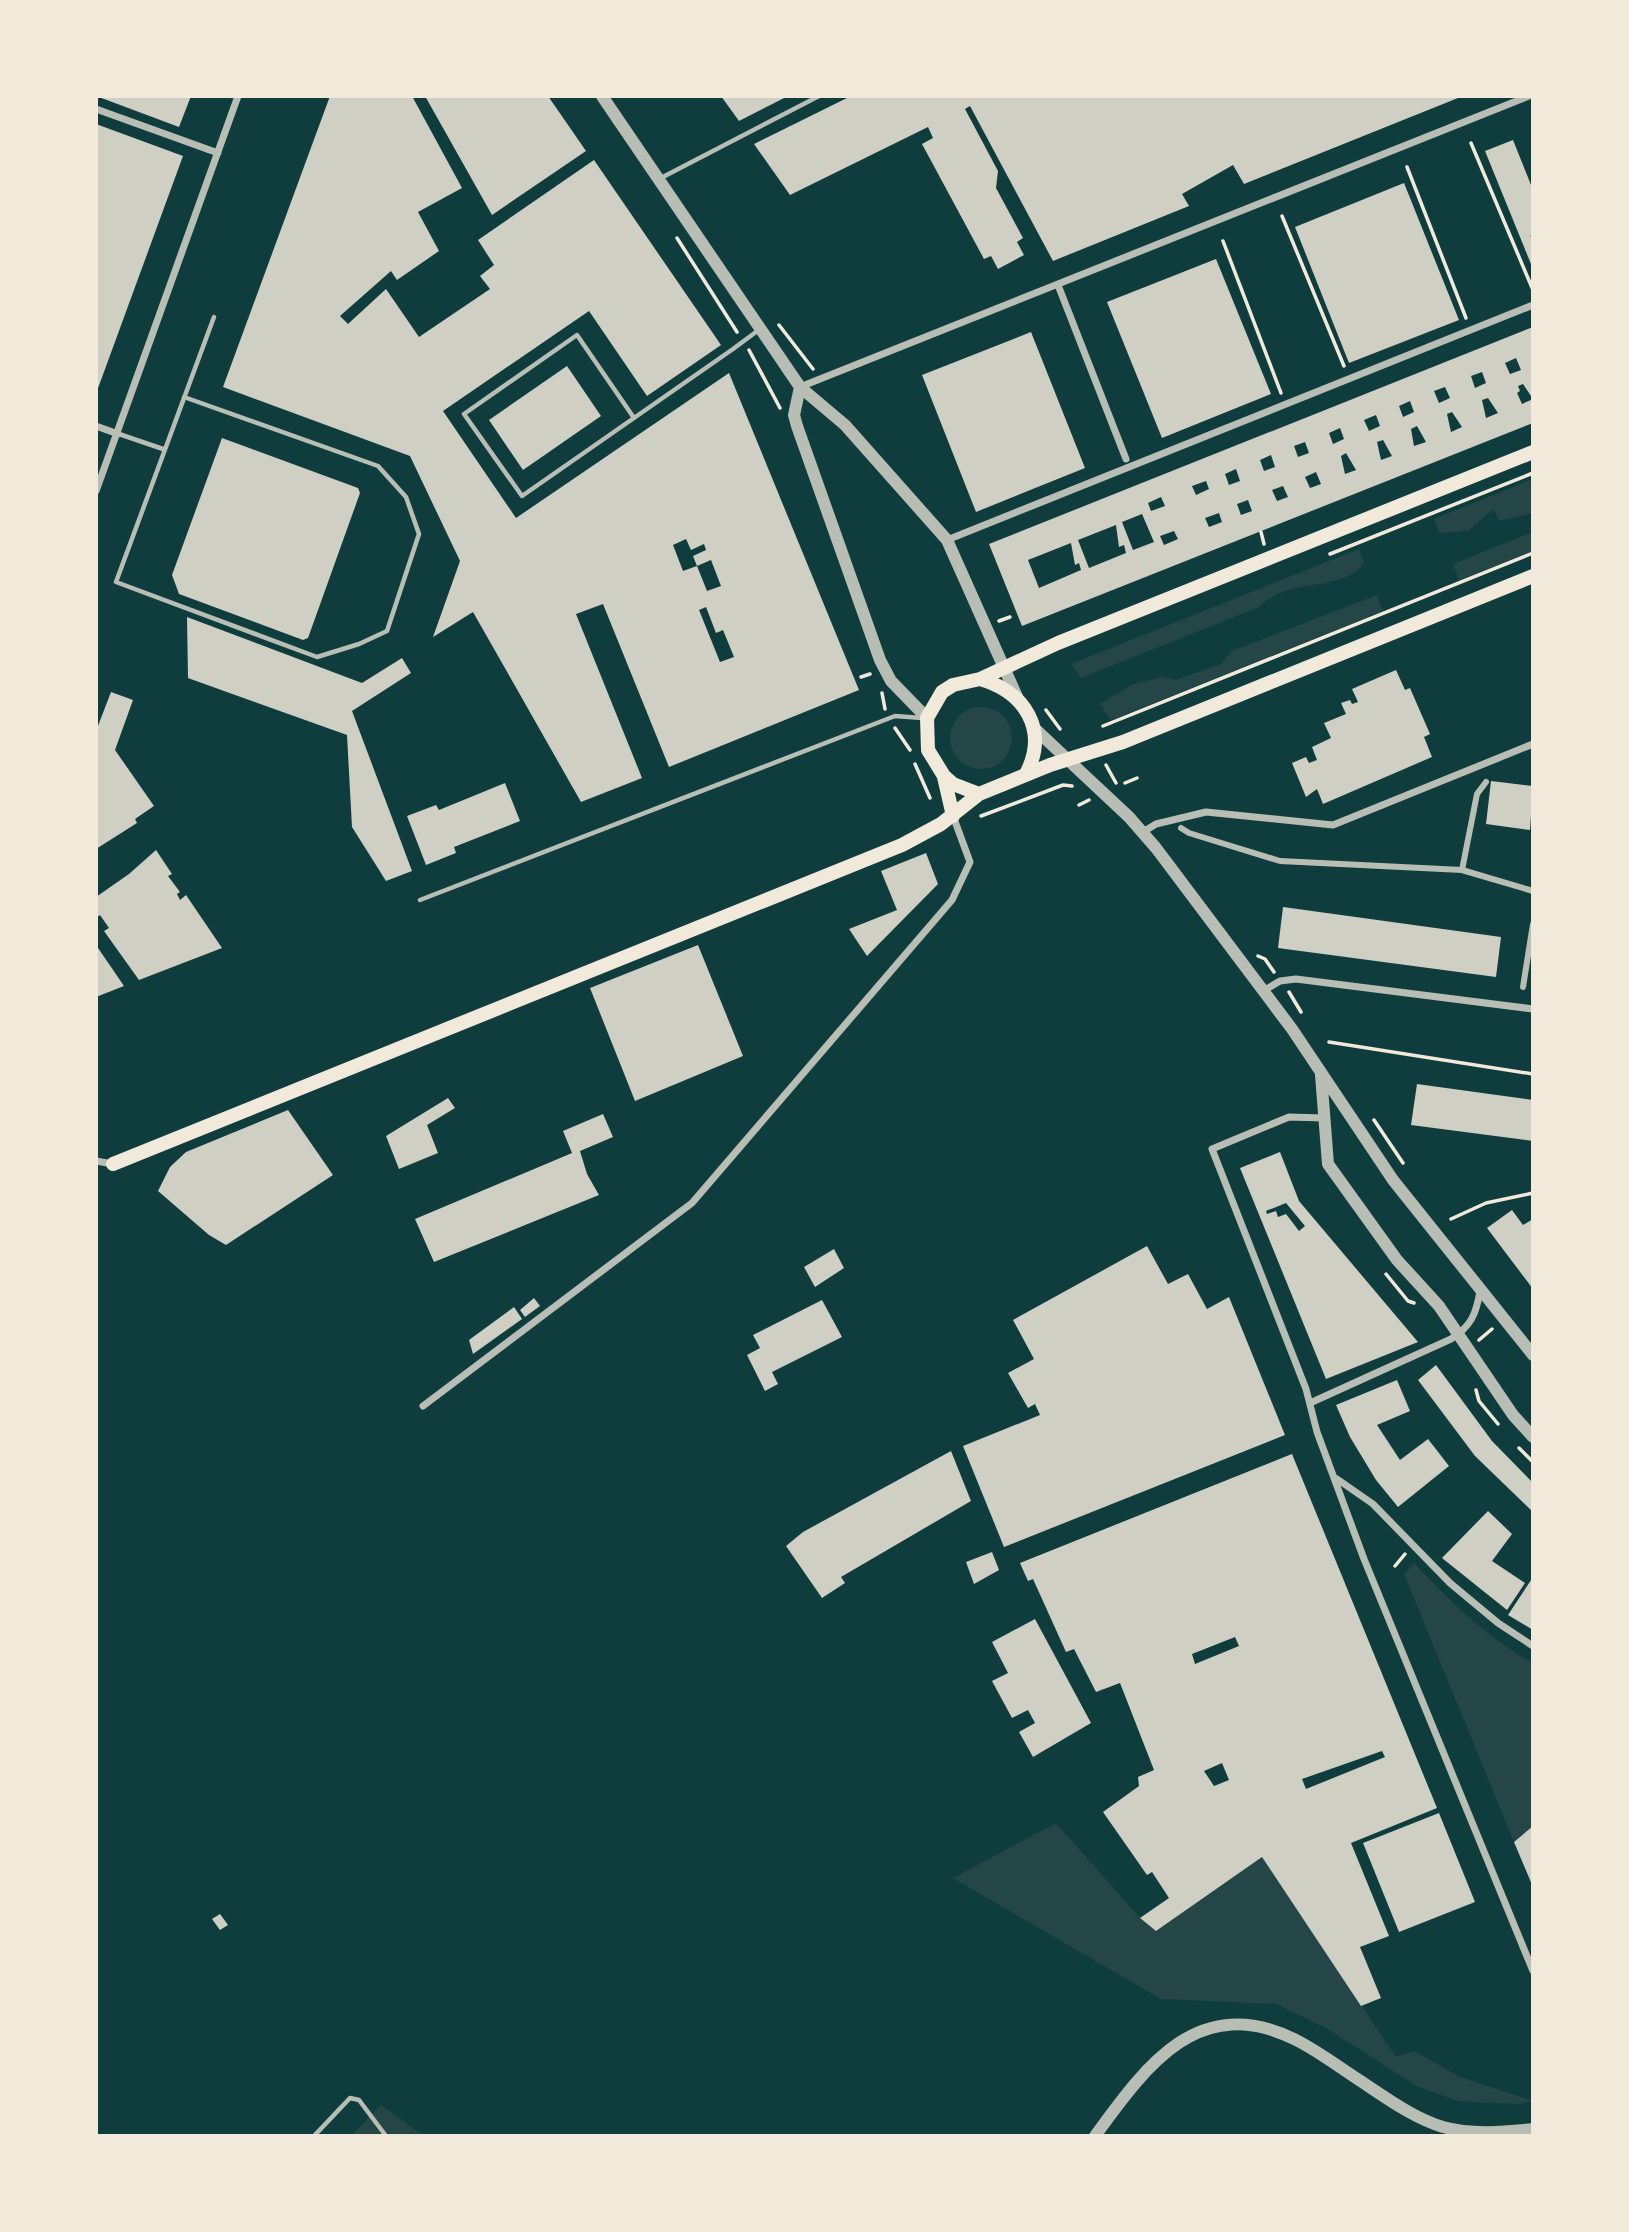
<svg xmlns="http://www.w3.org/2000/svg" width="1629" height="2232" font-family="Helvetica,sans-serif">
	<rect width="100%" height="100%" fill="#0f3d3e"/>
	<!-- green -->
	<path fill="#244646" d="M 1533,479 L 1533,513 L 1499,521 L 1494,509 L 1467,531 L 1440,533 L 1434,519 Z
		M 1533,532 L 1533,551 L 1459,580 L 1453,564 Z
		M 1359,549 L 1364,563 C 1344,593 1287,576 1259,607 L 1081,678 L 1071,664 Z
		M 1377,595 L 1383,611 L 1111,720 L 1100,704 L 1133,684 L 1162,677 L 1176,680 L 1221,664 L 1232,651 Z
		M950 738a31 31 0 1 1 62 0a31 31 0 1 1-62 0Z
		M 1414,1563 C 1450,1601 1486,1637 1533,1663 L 1533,1826 L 1514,1842 L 1404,1574 Z
		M 1056,1823 L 1140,1918 L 1156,1931 L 1262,1857 L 1396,2057 L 1414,2051 L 1460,2077 L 1533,2101 L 1520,2104 L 1458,2101 L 1416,2086 L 1328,2029 L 1276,2004 L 1161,1999 L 953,1878 Z
		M 381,2105 L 424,2136 L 351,2136 Z"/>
	<!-- building -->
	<path fill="#cfcfc3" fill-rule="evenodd" d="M 96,96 L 191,96 L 179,127 Z
		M 330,96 L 412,96 L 462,188 L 418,212 L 439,251 L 397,280 L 391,271 L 340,316 L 348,324 L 386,289 L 419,337 L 490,289 L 480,276 L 494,265 L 478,240 L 594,160 L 721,345 L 647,396 L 589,311 L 443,411 L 516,518 L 729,373 L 859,690 L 669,767 L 603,604 L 576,614 L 642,778 L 581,802 L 473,612 L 433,637 L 460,561 L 410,456 L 223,387 ZM 686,539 L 691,550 L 704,544 L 706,550 L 693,556 L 697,566 L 711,560 L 721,586 L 707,591 L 697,566 L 683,571 L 673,545 ZM 706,607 L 716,633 L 723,630 L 734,657 L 720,662 L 699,610 Z
		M 425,96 L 548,96 L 586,151 L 492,215 Z
		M 721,96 L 788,96 L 739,121 Z
		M 851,96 L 1463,96 L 1244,184 L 1233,165 L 1182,194 L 1189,206 L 1053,261 L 970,106 L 965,109 L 998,171 L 996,188 L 1023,238 L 1017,242 L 1024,255 L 998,269 L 991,256 L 984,259 L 922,144 L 933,138 L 928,127 L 790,195 L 754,144 Z
		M 96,124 L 183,156 L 97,391 L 96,391 Z
		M 1513,140 L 1533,190 L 1533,235 L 1530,236 L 1533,238 L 1533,269 L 1485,151 Z
		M 1404,183 L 1459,320 L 1349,363 L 1295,227 Z
		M 1216,259 L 1271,394 L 1162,438 L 1107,302 Z
		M 1533,327 L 1533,423 L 1022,626 L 989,544 ZM 1516,358 L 1521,370 L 1510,374 L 1505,363 ZM 1482,372 L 1486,383 L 1475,388 L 1471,376 ZM 1523,384 L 1533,399 L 1522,404 L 1517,393 L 1520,391 L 1518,386 ZM 1445,387 L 1450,398 L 1439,403 L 1434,391 ZM 1488,398 L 1498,413 L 1486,418 L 1482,400 ZM 1410,401 L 1414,412 L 1403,417 L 1399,406 ZM 1452,412 L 1462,427 L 1451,432 L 1447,414 ZM 1376,415 L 1380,426 L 1369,431 L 1364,420 ZM 1417,426 L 1426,442 L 1414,446 L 1411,429 ZM 1340,428 L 1344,439 L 1333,444 L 1329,433 ZM 1383,440 L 1392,456 L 1381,460 L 1377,442 ZM 1305,442 L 1309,453 L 1298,457 L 1294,446 ZM 1346,453 L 1356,470 L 1345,474 L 1341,456 ZM 1271,455 L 1275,467 L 1264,471 L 1260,460 ZM 1236,469 L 1240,481 L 1229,485 L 1225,474 ZM 1316,472 L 1321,484 L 1310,488 L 1305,477 ZM 1206,481 L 1209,489 L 1196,495 L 1192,486 ZM 1283,486 L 1288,497 L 1277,501 L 1272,490 ZM 1161,497 L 1165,506 L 1151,511 L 1148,503 ZM 1248,500 L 1252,511 L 1241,515 L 1237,504 ZM 1219,513 L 1222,522 L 1209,527 L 1205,518 ZM 1142,514 L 1154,542 L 1133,550 L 1122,522 ZM 1116,525 L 1119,547 L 1124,545 L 1126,553 L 1089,568 L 1078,540 ZM 1174,531 L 1178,539 L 1164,545 L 1160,536 ZM 1071,543 L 1075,565 L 1079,563 L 1081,570 L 1039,588 L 1028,560 Z
		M 1031,332 L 1085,468 L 976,512 L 922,375 Z
		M 567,366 L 601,416 L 523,470 L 489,420 Z
		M 222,438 L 358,488 L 360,493 L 308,638 L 303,640 L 179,594 L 172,575 Z
		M 187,617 L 362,683 L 402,658 L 411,673 L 352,711 L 412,871 L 386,881 L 352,827 L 347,735 L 188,678 Z
		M 1396,670 L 1405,690 L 1410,688 L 1430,734 L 1424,737 L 1432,757 L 1323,804 L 1317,789 L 1306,797 L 1292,763 L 1306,757 L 1309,763 L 1317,760 L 1312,747 L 1331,738 L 1324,723 L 1346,714 L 1341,703 L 1350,700 L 1352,704 L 1358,702 L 1352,689 Z
		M 111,692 L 133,700 L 115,750 L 154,806 L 135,819 L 137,823 L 96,849 L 96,731 Z
		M 1491,781 L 1533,786 L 1530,830 L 1486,824 Z
		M 505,783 L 520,821 L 454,847 L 456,853 L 426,865 L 407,816 L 436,805 L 439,810 Z
		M 156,850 L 172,874 L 168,876 L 180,892 L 177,894 L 180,900 L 186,895 L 222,948 L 139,980 L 104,931 L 109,928 L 100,915 L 96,918 L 96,897 L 129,874 Z
		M 926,853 L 938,884 L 867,956 L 849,929 L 897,910 L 881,871 Z
		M 1283,907 L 1501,937 L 1496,977 L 1278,948 Z
		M 96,945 L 124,986 L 96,997 Z
		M 698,945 L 743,1056 L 635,1101 L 590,988 Z
		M 1417,1084 L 1533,1100 L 1533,1141 L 1411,1125 Z
		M 448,1098 L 455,1108 L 427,1125 L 438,1153 L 399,1169 L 386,1136 Z
		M 288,1110 L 333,1175 L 226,1245 L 209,1235 L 158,1191 L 170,1167 L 186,1152 Z
		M 603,1114 L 613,1137 L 580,1151 L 587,1174 L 599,1195 L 434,1262 L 415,1219 L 572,1153 L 563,1131 Z
		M 1280,1152 L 1299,1201 L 1418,1342 L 1326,1379 L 1240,1168 ZM 1286,1203 L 1305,1226 L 1299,1231 L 1286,1214 L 1278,1217 L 1276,1211 L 1267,1214 L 1266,1211 Z
		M 1512,1210 L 1523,1225 L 1533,1219 L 1533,1289 L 1487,1228 Z
		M 1147,1246 L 1168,1284 L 1188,1274 L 1207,1309 L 1229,1297 L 1285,1435 L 1004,1547 L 963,1446 L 1040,1415 L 1035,1404 L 1028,1408 L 1008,1373 L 1034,1359 L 1013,1320 Z
		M 834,1249 L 844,1268 L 815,1287 L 804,1267 Z
		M 534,1298 L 540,1306 L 525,1317 L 520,1310 Z
		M 822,1300 L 842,1337 L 772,1372 L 778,1384 L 765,1391 L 747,1355 L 760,1348 L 753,1335 Z
		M 514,1307 L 522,1319 L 473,1354 L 469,1340 Z
		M 1436,1365 L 1492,1441 L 1533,1483 L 1533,1512 L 1475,1456 L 1418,1380 Z
		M 1397,1380 L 1410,1411 L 1377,1425 L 1400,1460 L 1428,1439 L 1449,1466 L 1398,1507 L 1376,1480 L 1350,1437 L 1336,1405 Z
		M 951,1451 L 971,1501 L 841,1577 L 845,1583 L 822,1598 L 786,1546 L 803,1532 Z
		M 1292,1454 L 1437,1808 L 1351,1843 L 1389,1936 L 1360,1947 L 1381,1998 L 1361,2006 L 1262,1857 L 1156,1931 L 1140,1918 L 1169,1898 L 1152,1872 L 1147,1875 L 1103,1812 L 1139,1786 L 1138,1777 L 1154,1770 L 1120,1683 L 1096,1692 L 1074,1649 L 1066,1652 L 1033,1579 L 1028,1581 L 1020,1563 ZM 1235,1637 L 1239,1646 L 1195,1664 L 1192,1654 ZM 1382,1751 L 1385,1757 L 1306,1789 L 1302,1779 ZM 1222,1763 L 1229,1780 L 1214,1786 L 1204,1771 Z
		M 1488,1511 L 1512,1534 L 1492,1561 L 1525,1583 L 1507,1610 L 1442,1558 Z
		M 992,1552 L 999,1570 L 974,1584 L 966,1562 Z
		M 1533,1577 L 1533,1630 L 1508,1615 Z
		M 1035,1619 L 1091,1723 L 1033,1757 L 1019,1732 L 1035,1723 L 1028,1710 L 1012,1718 L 992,1681 L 1008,1673 L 992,1642 Z
		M 1439,1813 L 1475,1902 L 1399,1932 L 1363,1843 Z
		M 1533,1826 L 1533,1887 L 1514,1842 Z
		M 220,1914 L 228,1925 L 220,1930 L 212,1919 Z"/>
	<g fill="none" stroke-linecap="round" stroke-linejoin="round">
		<!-- path -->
		<path stroke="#f1e9da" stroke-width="3.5" d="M 1471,143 L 1533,290
			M 1407,167 L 1466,318
			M 1282,216 L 1344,366
			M 677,238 L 737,332
			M 1223,241 L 1281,393
			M 779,325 L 813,369
			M 749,350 L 780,408
			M 1261,532 L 1264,544
			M 1330,554 L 1533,473
			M 999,621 L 1010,617
			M 861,677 L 870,674
			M 882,693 L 885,709
			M 1046,710 L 1060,729
			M 1103,726 L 1533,553
			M 895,728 L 910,750
			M 915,764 L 930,798
			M 1106,765 L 1116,783
			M 1125,783 L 1137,778
			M 1079,805 L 1089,800
			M 981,816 L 1063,785 L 1072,786
			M 1258,956 L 1265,959 L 1274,972
			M 1289,992 L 1301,1012
			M 1329,1042 L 1533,1074
			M 1374,1120 L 1403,1163
			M 1451,1219 L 1486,1203 L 1533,1193
			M 1386,1274 L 1408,1301 L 1414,1303
			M 1479,1340 L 1492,1329
			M 1476,1390 L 1479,1401 L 1498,1424
			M 1519,1448 L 1533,1462
			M 1395,1566 L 1405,1554
			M 342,2136 L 346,2136"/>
		<!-- service -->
		<path stroke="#b8beb3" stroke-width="4.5" d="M 659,179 L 819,96
			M 184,397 L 378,466 L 406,497 L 419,534 L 387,631 L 359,644 L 317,657 L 116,582 L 214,317
			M 634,418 L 577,335 L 464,414 L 522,496 L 733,349 L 760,329
			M 119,434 L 163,449
			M 420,900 L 895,716 L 922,718
			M 314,2136 L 350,2098 L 359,2100 L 386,2136"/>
		<!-- pedestrian -->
		<path stroke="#b8beb3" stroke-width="6" d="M 1486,782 L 1477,794 L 1462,870 L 1533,891
			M 1181,828 L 1189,833 L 1280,861 L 1462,870
			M 1523,987 L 1533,924"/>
		<!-- minor -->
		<path stroke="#b8beb3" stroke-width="7" d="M 96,109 L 218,153
			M 1058,285 L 1126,459
			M 800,387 L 1529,96
			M 96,426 L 118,434
			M 96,491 L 238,96
			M 947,540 L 1533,305
			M 1143,832 L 1156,824 L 1206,812 L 1333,825 L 1533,744
			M 1263,991 L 1280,981 L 1296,979 L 1533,1009
			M 1324,1118 L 1289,1117 L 1212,1149 L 1306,1389 L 1317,1432 L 1364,1559 L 1533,1971
			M 96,1161 L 113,1164
			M 1310,1403 L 1451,1339 C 1471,1326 1476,1315 1480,1291
			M 423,1406 L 692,1203 L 952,900 L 970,862 L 953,816
			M 1337,1479 L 1373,1504 L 1450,1583 L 1498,1623 L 1533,1646"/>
		<!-- tertiary -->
		<path stroke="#b8beb3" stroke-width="12" d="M 602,96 L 800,387 L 845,425 L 947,540 L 1018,699
			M 800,387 L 794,415 L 797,426 L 880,660 L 891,681 L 927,718
			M 1034,728 L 1129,817 L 1156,848 L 1292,1029 L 1393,1180 L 1533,1355
			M 1321,1075 L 1328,1164 L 1397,1260 L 1439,1306 L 1513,1415 L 1533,1437
			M 1095,2136 C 1146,2066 1199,1991 1296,2040 C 1318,2051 1339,2067 1359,2080 C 1385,2097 1413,2118 1443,2127 C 1472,2135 1503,2132 1533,2129"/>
		<!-- secondary -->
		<path stroke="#f1e9da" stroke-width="14" d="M 980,679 C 1025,692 1049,730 1026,774
			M 944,777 L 953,816
			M 979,794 L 953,784 L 944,776 L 928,750 L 927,718 L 942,692 L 953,685 L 980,679 L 1058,643 L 1533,452
			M 113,1164 L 902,845 L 941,824 L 979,794 L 1050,765 L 1123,742 L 1533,576"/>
	</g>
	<!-- border -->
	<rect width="1629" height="2232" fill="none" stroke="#f1e9da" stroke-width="196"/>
</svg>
